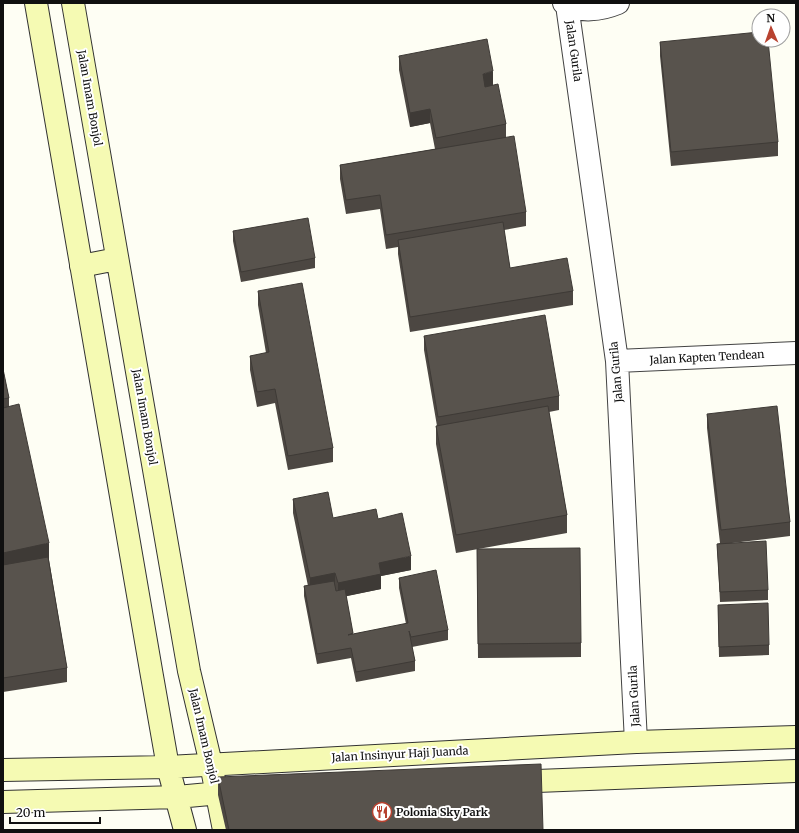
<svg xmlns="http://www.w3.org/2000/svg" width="799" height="833" font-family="Merriweather,serif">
	<rect width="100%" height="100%" fill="#fefef4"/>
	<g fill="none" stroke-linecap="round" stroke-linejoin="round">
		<!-- minor casing -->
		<g stroke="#434343" stroke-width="24">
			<path id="minor" d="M 564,3 C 580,13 601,10 618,3
				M 567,5 L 617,361 L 636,742
				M 617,361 L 796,353"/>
		</g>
		<!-- secondary casing -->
		<g stroke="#323232" stroke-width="24">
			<path id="secondary" d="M 36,3 L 152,676 L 168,767 L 185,830
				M 73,3 L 189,671 L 211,764 L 224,830
				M 81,266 L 117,259
				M 3,770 L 168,767 L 636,742 L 796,737
				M 511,782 L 796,771
				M 3,802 L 177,797 L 231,792"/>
		</g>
		<!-- minor -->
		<use href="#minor" stroke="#fff" stroke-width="22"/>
		<!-- secondary -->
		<use href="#secondary" stroke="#f5fab3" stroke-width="22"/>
	</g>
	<!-- wall -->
	<path fill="#4c4742" d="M 660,42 L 778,142 L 778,156 L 671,166 L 660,56 Z
		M 399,56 L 493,85 L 506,124 L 506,138 L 526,212 L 526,226 L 504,230 L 510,268 L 573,291 L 573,305 L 410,332 L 398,254 L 398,247 L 386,249 L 380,209 L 346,214 L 340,179 L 340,165 L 435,149 L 430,123 L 410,127 L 399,70 Z
		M 233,231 L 315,258 L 315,268 L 241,282 L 233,241 Z
		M 258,291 L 333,448 L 333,462 L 288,470 L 275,403 L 257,407 L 250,370 L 250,356 L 266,353 L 258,305 Z
		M 424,336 L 559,396 L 559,410 L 549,412 L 567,515 L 567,533 L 456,553 L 436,444 L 436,426 L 437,426 L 424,350 Z
		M 3,369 L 9,398 L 9,406 L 49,560 L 67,668 L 67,682 L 3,692 Z
		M 707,414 L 790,522 L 790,536 L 732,543 L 768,590 L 768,600 L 720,602 L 717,544 L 720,543 L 707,428 Z
		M 293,499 L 333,518 L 378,519 L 411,570 L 381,576 L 381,589 L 346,596 L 353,634 L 406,624 L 399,588 L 399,578 L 448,630 L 448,640 L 412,647 L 415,661 L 415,671 L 356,682 L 351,658 L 317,664 L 304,596 L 304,586 L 308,586 L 293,513 Z
		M 477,549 L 581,643 L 581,657 L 478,658 Z
		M 718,605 L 769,645 L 769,655 L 719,657 Z
		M 218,777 L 543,830 L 226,830 L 218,795 Z"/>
	<!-- shaded-wall -->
	<path fill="#3e3a36" d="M 493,71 L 493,86 L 483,88 L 483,74 Z
		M 430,109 L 430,123 L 410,127 L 410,113 Z
		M 49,543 L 49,560 L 3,571 L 3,553 Z
		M 411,556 L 411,570 L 381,576 L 381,589 L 338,598 L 338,583 L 379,563 Z
		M 335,573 L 335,587 L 310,592 L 310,578 Z"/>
	<!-- building -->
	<path fill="#58534d" stroke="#3e3a36" d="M 759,32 L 759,40 L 768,40 L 778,142 L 671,152 L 660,42 Z
		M 487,39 L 493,71 L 483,74 L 485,87 L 498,84 L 506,124 L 436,138 L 430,109 L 410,113 L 399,56 Z
		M 514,136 L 526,212 L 386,235 L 380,195 L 346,200 L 340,165 Z
		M 308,218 L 315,258 L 241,272 L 233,231 Z
		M 503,222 L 510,268 L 567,258 L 573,291 L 410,317 L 398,240 Z
		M 302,283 L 333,448 L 288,456 L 275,389 L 257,392 L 250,356 L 269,352 L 258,291 Z
		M 545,315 L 559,396 L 438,417 L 424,336 Z
		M 3,369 L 9,398 L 3,399 Z
		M 19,404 L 49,543 L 3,553 L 3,408 Z
		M 548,406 L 567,515 L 456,535 L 436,426 Z
		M 777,406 L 790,522 L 721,530 L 707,414 Z
		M 328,492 L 333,518 L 376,509 L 378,519 L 402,513 L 411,556 L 379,563 L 381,574 L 338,583 L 335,573 L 310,578 L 293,499 Z
		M 766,541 L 768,590 L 720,592 L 717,544 Z
		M 580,548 L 581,643 L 478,644 L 477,549 Z
		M 48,557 L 67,668 L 3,678 L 3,565 Z
		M 436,570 L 448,630 L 411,637 L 409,631 L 415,661 L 356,672 L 351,648 L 317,654 L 304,586 L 334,581 L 336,591 L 345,589 L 353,633 L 348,635 L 408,623 L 399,578 Z
		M 768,603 L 769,645 L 719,647 L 718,605 Z
		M 541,764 L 543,830 L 229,830 L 218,777 Z"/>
	<!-- icons -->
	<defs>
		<g id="restaurant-ring" transform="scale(1)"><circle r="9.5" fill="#fff" stroke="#b84230" stroke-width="1.5"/><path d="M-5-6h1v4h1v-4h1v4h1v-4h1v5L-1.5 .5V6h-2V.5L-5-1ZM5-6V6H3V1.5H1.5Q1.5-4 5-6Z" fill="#b84230"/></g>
	</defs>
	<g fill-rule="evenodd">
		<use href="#restaurant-ring" x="382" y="812"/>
	</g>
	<g text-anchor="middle" stroke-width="4" stroke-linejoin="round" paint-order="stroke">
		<!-- street labels -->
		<g font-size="11" fill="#101010" stroke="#fff">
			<text transform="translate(574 51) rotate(82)" y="4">Jalan Gurila</text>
			<text transform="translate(90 98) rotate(80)" y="4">Jalan Imam Bonjol</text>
			<text transform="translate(707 357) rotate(-3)" y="4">Jalan Kapten Tendean</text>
			<text transform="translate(616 372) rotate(-95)" y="4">Jalan Gurila</text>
			<text transform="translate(145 417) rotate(80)" y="4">Jalan Imam Bonjol</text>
			<text transform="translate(634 696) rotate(-93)" y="4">Jalan Gurila</text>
			<text transform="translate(204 736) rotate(77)" y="4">Jalan Imam Bonjol</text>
			<text transform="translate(400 754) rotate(-3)" y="4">Jalan Insinyur Haji Juanda</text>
		</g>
		<!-- poi labels -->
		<g font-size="11" font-weight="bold" fill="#101010" stroke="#fff" text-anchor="start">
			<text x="396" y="816">Polonia Sky Park</text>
		</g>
	</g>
	<!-- border -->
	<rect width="799" height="833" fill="none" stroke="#101010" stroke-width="8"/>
	<!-- north arrow -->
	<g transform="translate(771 28) rotate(358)"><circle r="19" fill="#ffffff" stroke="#9f9f9f"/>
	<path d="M0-3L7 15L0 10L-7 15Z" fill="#b84230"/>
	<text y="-6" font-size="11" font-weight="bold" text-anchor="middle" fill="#101010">N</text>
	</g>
	<!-- scale -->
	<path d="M10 817v6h90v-6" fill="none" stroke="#101010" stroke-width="2"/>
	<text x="16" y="817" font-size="12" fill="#101010" stroke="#ffffff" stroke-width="3" paint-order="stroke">20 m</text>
</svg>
